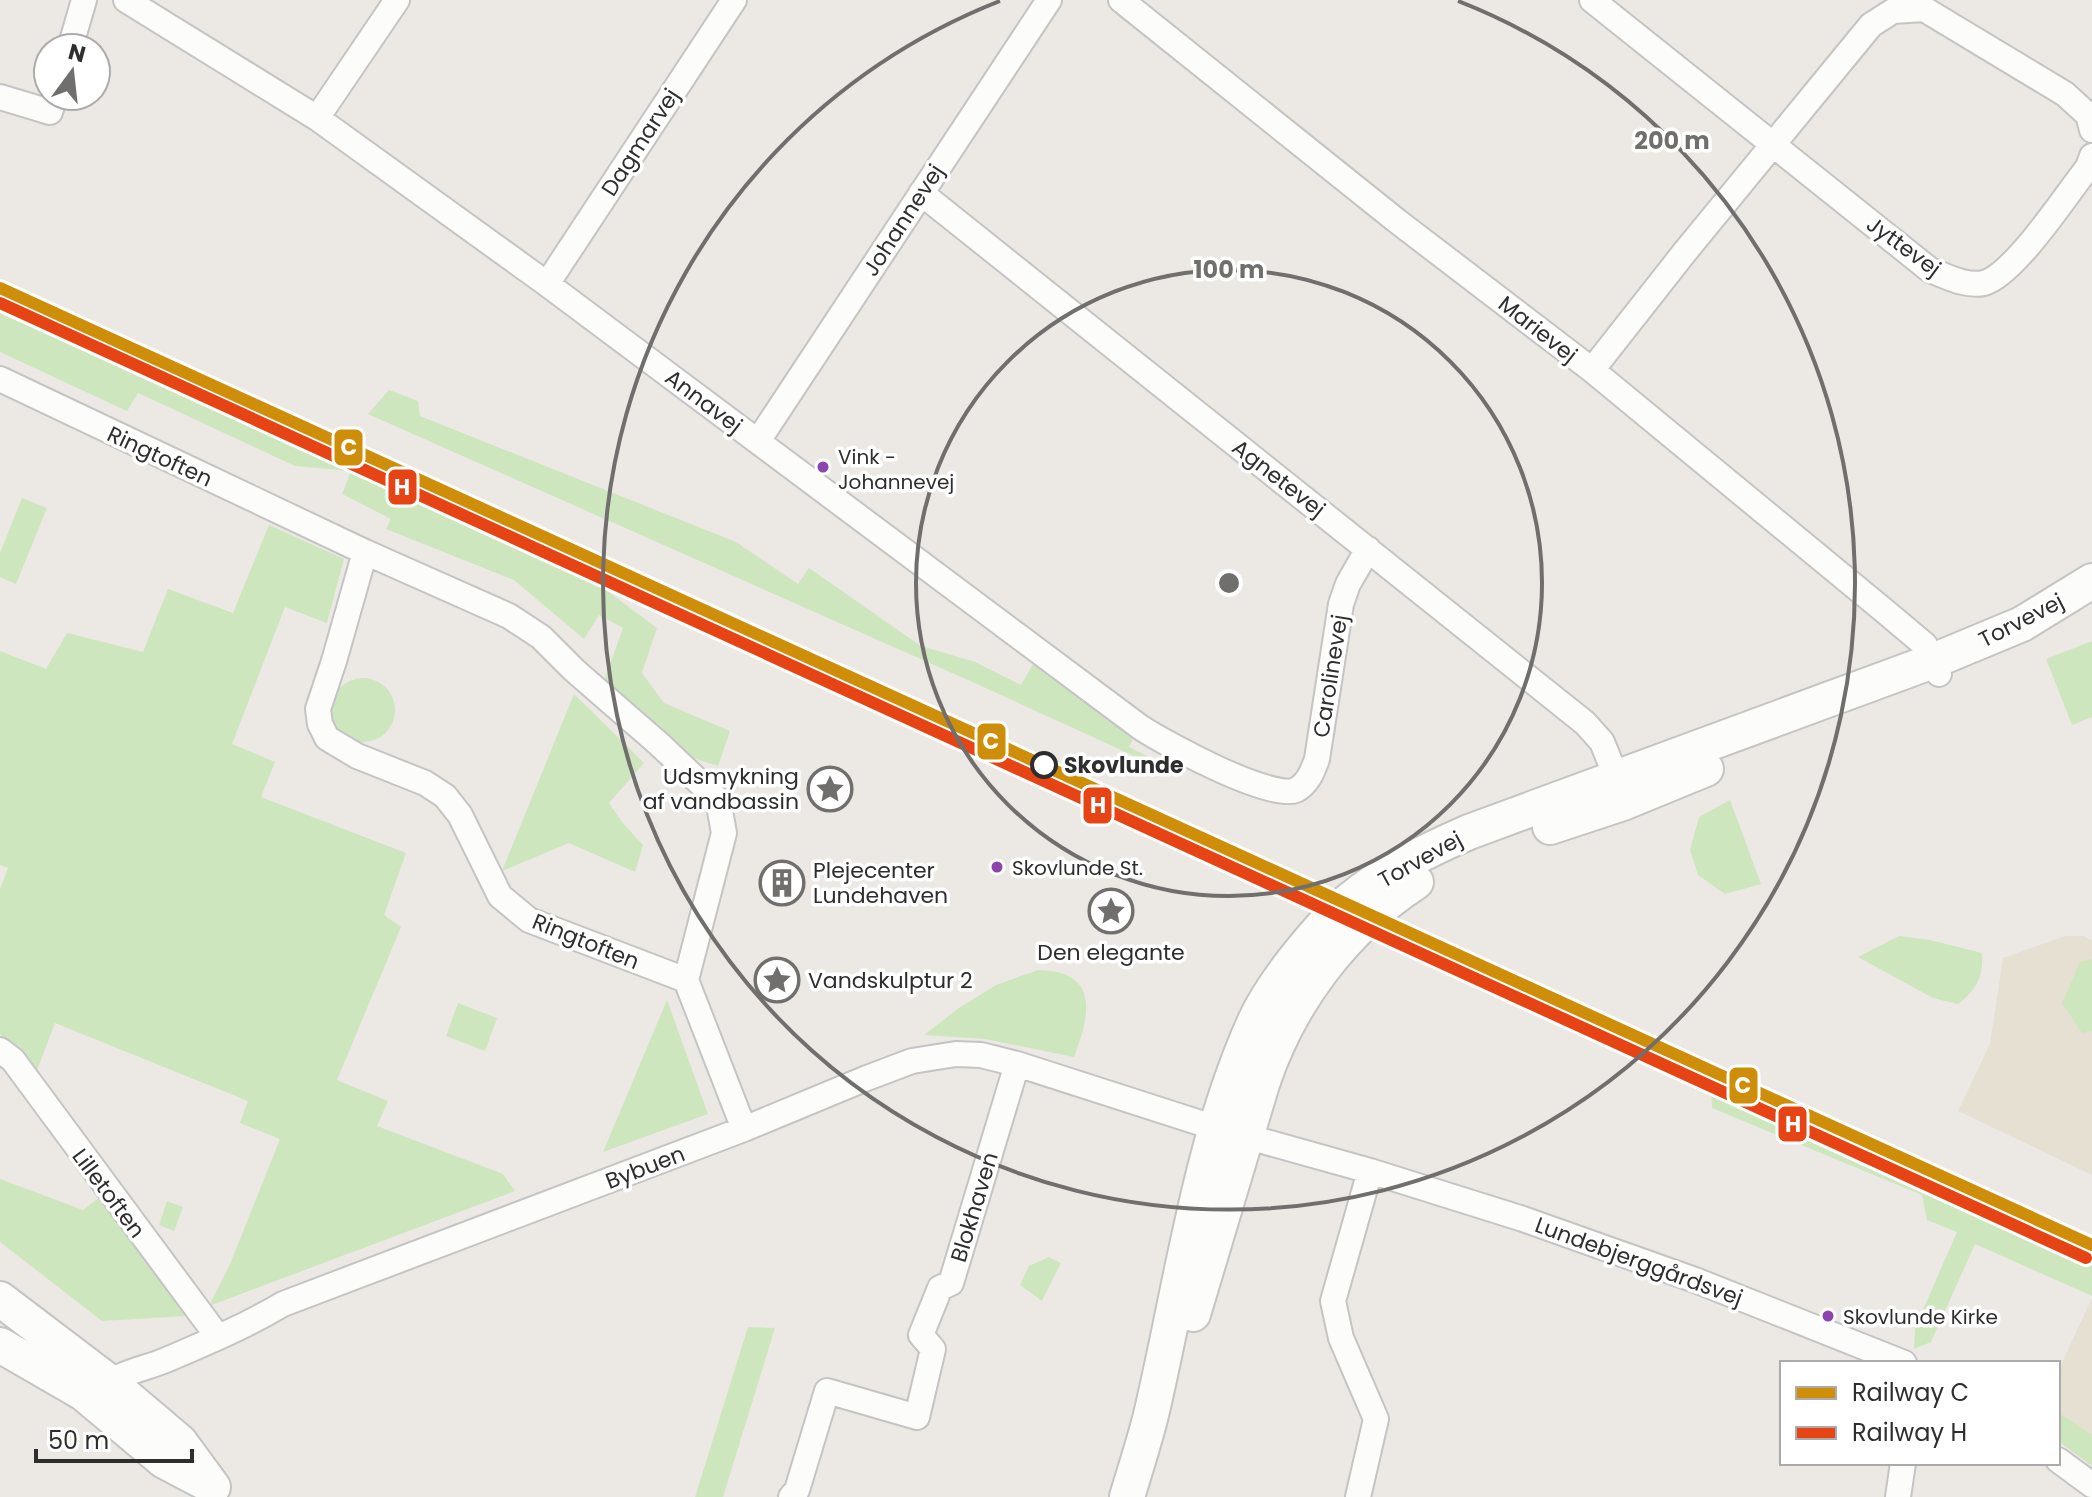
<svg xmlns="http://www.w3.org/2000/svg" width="2092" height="1497" font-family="Poppins,sans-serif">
	<rect width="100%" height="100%" fill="#ece8e4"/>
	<!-- education -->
	<path fill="#e6e0d3" d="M 2065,936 L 2084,936 L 2092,941 L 2092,1175 L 1958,1111 L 1990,1044 L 2003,958 Z
		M 2092,1298 L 2092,1435 L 2058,1412 L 2058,1371 Z"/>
	<!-- green -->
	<path fill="#cee6be" d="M 0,301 L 562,557 L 657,628 L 642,673 L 664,703 L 730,731 L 718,766 L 671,751 L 603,684 L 623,628 L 599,615 L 584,639 L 514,580 L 386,529 L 391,519 L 342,494 L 351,471 L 295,466 L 138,393 L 127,411 L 0,352 Z
		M 389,390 L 418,401 L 420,416 L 736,542 L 798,584 L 809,568 L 921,646 L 975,662 L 1021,685 L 1033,664 L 1135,734 L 1129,747 L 1167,766 L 1165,770 L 968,680 L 368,414 Z
		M 22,498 L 47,508 L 16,584 L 0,577 L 0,553 Z
		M 269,525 L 344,559 L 327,623 L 285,607 L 232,744 L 275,762 L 261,797 L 406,853 L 384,915 L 401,927 L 337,1080 L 388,1101 L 377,1126 L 503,1174 L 515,1191 L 209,1306 L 230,1264 L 280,1139 L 240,1123 L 248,1101 L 55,1023 L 36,1073 L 0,1034 L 0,889 L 8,868 L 0,865 L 0,651 L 46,669 L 67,633 L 143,652 L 168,589 L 233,613 Z
		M 2092,641 L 2092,717 L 2072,725 L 2046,659 Z
		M331 710a32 32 0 1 1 64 0a32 32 0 1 1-64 0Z
		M 574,694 L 644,763 L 609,803 L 622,822 L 643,845 L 635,872 L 569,843 L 502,871 Z
		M 1730,800 L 1761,884 L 1725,894 L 1698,875 L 1690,850 L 1699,817 Z
		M 1899,936 L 1930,940 L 1982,953 C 1984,975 1976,991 1958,1004 L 1933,998 L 1858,957 Z
		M 2092,959 L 2092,1031 L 2082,1033 L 2062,1003 L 2080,962 Z
		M 1038,970 C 1099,971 1091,1013 1074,1057 L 985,1039 L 924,1035 L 959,1008 L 996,985 Z
		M 667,1000 L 708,1114 L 603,1152 Z
		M 458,1003 L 497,1018 L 485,1051 L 446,1036 Z
		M 1711,1086 L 2092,1262 L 2092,1296 L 1975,1244 L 1931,1342 L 1914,1349 L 1915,1328 L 1957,1232 L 1927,1220 L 1922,1195 L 1712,1108 Z
		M 0,1179 L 83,1210 L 101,1196 L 186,1316 L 102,1321 L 0,1242 Z
		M 167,1201 L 183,1207 L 174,1231 L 159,1225 Z
		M 1049,1257 L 1061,1263 L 1042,1301 L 1020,1285 L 1029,1266 Z
		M 748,1327 L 775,1328 L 723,1497 L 695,1497 Z
		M 2058,1412 L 2092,1435 L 2092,1466 L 2058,1441 Z"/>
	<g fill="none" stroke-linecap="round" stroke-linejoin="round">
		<!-- street casing -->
		<g stroke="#c5c4c5" stroke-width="28">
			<path id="street" d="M 126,0 L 317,118 L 547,284 L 1140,727 C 1164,743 1271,801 1296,790 C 1308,784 1313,770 1317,759 L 1341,604 L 1348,584 L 1368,549
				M 1121,0 L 1397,221 L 1592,370 L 1887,613 L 1925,645 L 1939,674
				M 1592,0 L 1930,270 C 1946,276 1966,287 1984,283 C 2014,275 2067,194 2088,167 L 2092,156
				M 70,48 L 84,0
				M 0,97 L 50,112 L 55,96
				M 317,118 L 397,0
				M 921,193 L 1585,723 L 1602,742 L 1617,779
				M 547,284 L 734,0
				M 1592,370 L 1684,253 L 1871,25 L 1893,11 L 1924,9 L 2065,94 L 2088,115 L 2092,130
				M 0,379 L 365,552 L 509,616 L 541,637 L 574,670 L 659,744 L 718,800 L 724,833 L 686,980 L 744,1129
				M 758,441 L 1049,0
				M 365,552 L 334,661 L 318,709 L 320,724 L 327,738 L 357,756 L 425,783 L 445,796 L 460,815 L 500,896 L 529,920 L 686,980
				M 0,1050 L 13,1060 L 218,1337
				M 100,1391 C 115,1373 145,1369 166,1360 C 206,1343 246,1326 283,1304 L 744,1129 L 867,1078 L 912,1061 L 956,1054 L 981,1055 L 1017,1064 L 1216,1128 L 1370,1171 L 1523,1219 L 1695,1280 L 1904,1363
				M 2058,1460 L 2092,1485
				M 791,1497 L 797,1490 L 827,1391 L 917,1417 L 933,1349 L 921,1335 L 940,1288 L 951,1283 L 1017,1064
				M 1358,1497 L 1376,1419 L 1341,1338 L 1333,1301 L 1370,1171
				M 1898,1497 L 1903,1463"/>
		</g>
		<!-- secondary casing -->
		<g stroke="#c5c4c5" stroke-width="38">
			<path id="secondary" d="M 1550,827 L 1623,803 L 1706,769
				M 0,1299 L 108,1381 L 180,1442 L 213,1487
				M 1193,1314 L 1262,1084 C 1289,1002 1344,929 1416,882
				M 0,1345 L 83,1393 L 164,1461 L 206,1483
				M 1127,1497 C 1135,1470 1144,1443 1151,1415 C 1182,1284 1199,1145 1255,1021 C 1271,986 1307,942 1334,914 C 1372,877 1421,853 1469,832 L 1933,661 L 2022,624 L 2092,581"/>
		</g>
		<!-- street -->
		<use href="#street" stroke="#fcfcfb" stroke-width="24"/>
		<!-- secondary -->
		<use href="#secondary" stroke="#fcfcfb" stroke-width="34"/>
		<!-- rail-1 casing -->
		<g stroke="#fff" stroke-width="18">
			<path id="rail-1" d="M 0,288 L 2092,1245"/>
		</g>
		<!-- rail-2 casing -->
		<g stroke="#fff" stroke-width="18">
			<path id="rail-2" d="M 0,303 L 2086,1258"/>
		</g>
		<!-- rail-1 -->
		<use href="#rail-1" stroke="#cf8e09" stroke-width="12"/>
		<!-- rail-2 -->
		<use href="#rail-2" stroke="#e64415" stroke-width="12"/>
	</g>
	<!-- distance rings -->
	<g fill="none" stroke="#706f6e" stroke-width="4">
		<circle cx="1229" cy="583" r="313"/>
		<path d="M1458 1A626 626 0 1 1 1000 1"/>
	</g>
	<!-- icons -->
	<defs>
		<g id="sight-ring" transform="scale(2.3)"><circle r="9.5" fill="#fff" stroke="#706f6e" stroke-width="1.5"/><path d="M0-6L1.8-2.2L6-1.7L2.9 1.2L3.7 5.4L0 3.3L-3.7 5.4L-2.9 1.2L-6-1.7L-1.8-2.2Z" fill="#706f6e"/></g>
		<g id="building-ring" transform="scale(2.3)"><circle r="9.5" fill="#fff" stroke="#706f6e" stroke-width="1.5"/><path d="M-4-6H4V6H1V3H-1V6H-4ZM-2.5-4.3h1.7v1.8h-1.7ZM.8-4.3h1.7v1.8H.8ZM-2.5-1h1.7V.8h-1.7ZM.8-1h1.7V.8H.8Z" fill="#706f6e"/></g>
	</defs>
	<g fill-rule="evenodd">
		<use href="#sight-ring" x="830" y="789"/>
		<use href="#building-ring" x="782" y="883"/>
		<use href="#sight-ring" x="1111" y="911"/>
		<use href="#sight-ring" x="777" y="980"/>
	</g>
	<!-- markers -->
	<g fill="#8e44ad" stroke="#fff" stroke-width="3">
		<circle cx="823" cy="467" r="7"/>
		<circle cx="997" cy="867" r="7"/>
		<circle cx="1828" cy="1316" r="7"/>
	</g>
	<circle fill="#fff" stroke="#2e2e2e" stroke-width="4" cx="1044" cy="765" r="12"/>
	<g text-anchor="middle" stroke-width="7" stroke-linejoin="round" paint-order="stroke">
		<!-- bus labels -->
		<g font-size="20" fill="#2e2e2e" stroke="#fff" text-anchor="start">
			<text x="838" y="464">Vink -<tspan x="838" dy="25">Johannevej</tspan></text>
			<text x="1012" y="875">Skovlunde St.</text>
			<text x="1843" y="1324">Skovlunde Kirke</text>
		</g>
		<!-- street labels -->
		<g font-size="22" fill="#2e2e2e" stroke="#fff">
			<text transform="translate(640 142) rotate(-57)" y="8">Dagmarvej</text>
			<text transform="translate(903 220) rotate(-57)" y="8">Johannevej</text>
			<text transform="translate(1904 246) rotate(36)" y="8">Jyttevej</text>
			<text transform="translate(1538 329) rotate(38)" y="8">Marievej</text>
			<text transform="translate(704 401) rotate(37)" y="8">Annavej</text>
			<text transform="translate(160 456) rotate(25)" y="8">Ringtoften</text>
			<text transform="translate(1279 478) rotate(38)" y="8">Agnetevej</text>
			<text transform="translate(2021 620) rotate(-27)" y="8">Torvevej</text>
			<text transform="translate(1330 676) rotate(-81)" y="8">Carolinevej</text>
			<text transform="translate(1420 859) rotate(-29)" y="8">Torvevej</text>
			<text transform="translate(586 941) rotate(22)" y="8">Ringtoften</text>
			<text transform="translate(645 1167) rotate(-21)" y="8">Bybuen</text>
			<text transform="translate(109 1193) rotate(53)" y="8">Lilletoften</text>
			<text transform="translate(974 1207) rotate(-73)" y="8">Blokhaven</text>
			<text transform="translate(1639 1261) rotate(20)" y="8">Lundebjerggårdsvej</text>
		</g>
		<!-- stop labels -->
		<g font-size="22" font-weight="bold" fill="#2e2e2e" stroke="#fff" text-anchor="start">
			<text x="1064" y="773">Skovlunde</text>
		</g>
		<!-- poi labels -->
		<g font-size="22" fill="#2e2e2e" stroke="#fff" text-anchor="start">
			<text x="799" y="784" text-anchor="end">Udsmykning<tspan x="799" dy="25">af vandbassin</tspan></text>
			<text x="813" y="878">Plejecenter<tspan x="813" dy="25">Lundehaven</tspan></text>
			<text x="1111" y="960" text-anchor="middle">Den elegante</text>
			<text x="808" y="988">Vandskulptur 2</text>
		</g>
	</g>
	<circle cx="1229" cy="583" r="12" fill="#706f6e" stroke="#fff" stroke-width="4"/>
	<g font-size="24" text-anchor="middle" font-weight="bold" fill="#706f6e" stroke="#fff" stroke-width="7" stroke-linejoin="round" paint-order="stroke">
		<text x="1672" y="149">200 m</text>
		<text x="1229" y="278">100 m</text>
	</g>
	<g stroke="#fff" stroke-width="3">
		<rect x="333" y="428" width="31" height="39" rx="8" fill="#cf8e09"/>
		<rect x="387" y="468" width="31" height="38" rx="8" fill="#e64415"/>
		<rect x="976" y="722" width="31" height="39" rx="8" fill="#cf8e09"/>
		<rect x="1082" y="786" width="31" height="39" rx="8" fill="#e64415"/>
		<rect x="1728" y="1066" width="31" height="39" rx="8" fill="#cf8e09"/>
		<rect x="1777" y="1105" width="31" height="38" rx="8" fill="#e64415"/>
	</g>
	<g font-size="22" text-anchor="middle" font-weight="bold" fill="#fff">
		<text x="349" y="455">C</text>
		<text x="402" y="495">H</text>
		<text x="991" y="749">C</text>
		<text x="1098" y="813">H</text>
		<text x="1743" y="1093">C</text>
		<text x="1793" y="1132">H</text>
	</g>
	<!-- legend -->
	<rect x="1780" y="1361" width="280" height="104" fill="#ffffff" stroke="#ababab" stroke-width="2"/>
	<rect x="1796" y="1387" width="40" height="12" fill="#cf8e09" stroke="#ababab" stroke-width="2"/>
	<text x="1852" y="1401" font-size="24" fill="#2e2e2e">Railway C</text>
	<rect x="1796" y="1427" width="40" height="12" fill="#e64415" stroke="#ababab" stroke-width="2"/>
	<text x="1852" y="1441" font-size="24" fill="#2e2e2e">Railway H</text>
	<!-- north arrow -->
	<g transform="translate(72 72) rotate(15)"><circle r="38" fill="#ffffff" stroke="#ababab" stroke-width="2"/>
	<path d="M0-6L14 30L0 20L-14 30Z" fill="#706f6e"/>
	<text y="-12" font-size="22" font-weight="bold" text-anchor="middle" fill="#2e2e2e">N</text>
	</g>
	<!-- scale -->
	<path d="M36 1449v12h156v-12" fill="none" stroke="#2e2e2e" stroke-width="4"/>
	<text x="48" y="1449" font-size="24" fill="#2e2e2e" stroke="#ffffff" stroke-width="6" paint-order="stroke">50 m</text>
</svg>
